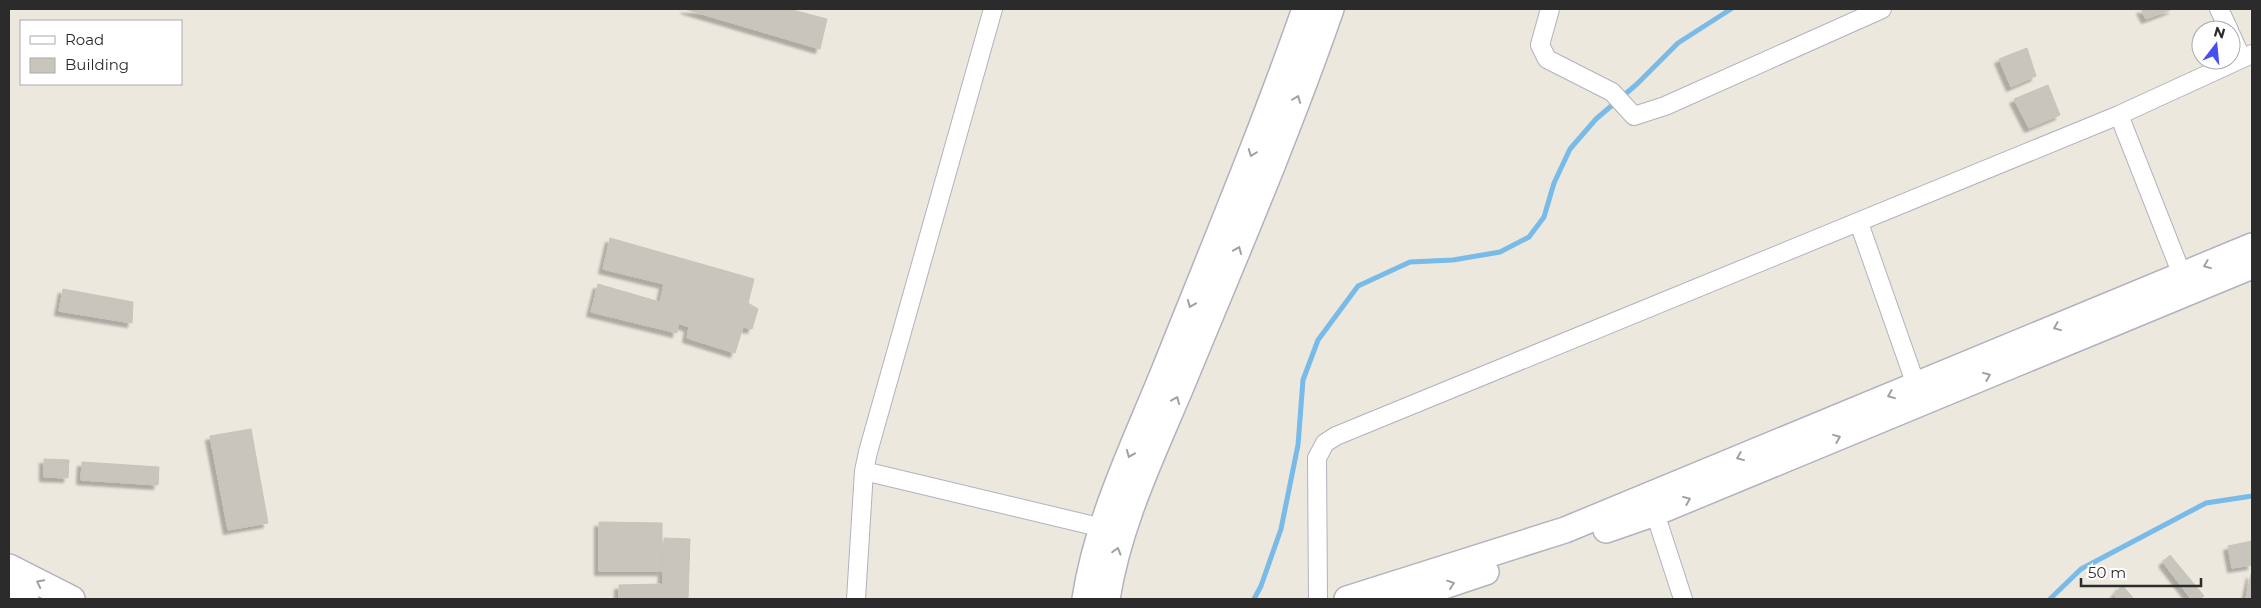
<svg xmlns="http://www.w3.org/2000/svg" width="2261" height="608" font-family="Montserrat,sans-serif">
	<defs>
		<filter id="shadow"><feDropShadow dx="-4.5" dy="4.5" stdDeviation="1" flood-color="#0004"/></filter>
	</defs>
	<rect width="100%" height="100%" fill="#ece8de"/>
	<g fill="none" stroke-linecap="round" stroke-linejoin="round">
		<!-- stream -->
		<path stroke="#78bae8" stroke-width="5" d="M 1254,599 L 1261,586 L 1281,529 L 1298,445 L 1303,380 L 1318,340 L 1358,286 L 1410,262 L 1453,260 L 1500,252 L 1529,237 L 1544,217 L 1554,183 L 1570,149 L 1596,119 L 1637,84 L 1678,43 L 1731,9
			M 2050,599 L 2081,569 L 2206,503 L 2252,496"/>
	</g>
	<!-- building -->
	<path fill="#c8c6bc" stroke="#c7c4b8" filter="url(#shadow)" d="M 685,9 L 789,9 L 827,19 L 820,49 Z
		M 2141,9 L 2173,9 L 2146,19 Z
		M 2027,48 L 2036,76 L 2011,87 L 1999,59 Z
		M 2048,85 L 2060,115 L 2029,128 L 2014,99 Z
		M 610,238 L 754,279 L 748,303 L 758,309 L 752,329 L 743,327 L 735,353 L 687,338 L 689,327 L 678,323 L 677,333 L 591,312 L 598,284 L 660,302 L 664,284 L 603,269 Z
		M 63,289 L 133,302 L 132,323 L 59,311 Z
		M 251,429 L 268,523 L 228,530 L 210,436 Z
		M 44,459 L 69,460 L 68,478 L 44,477 Z
		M 82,462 L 159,467 L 158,485 L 81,480 Z
		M 599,522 L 662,523 L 662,571 L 599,571 Z
		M 664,538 L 690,539 L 688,599 L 662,599 Z
		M 2252,541 L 2252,565 L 2232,568 L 2228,546 Z
		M 2170,555 L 2204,596 L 2200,599 L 2191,599 L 2163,562 Z
		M 2251,574 L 2252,574 L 2252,599 L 2246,598 Z
		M 661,584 L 661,599 L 619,599 L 619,585 Z
		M 2122,585 L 2134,599 L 2117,599 L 2114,595 Z"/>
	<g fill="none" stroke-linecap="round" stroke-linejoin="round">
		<!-- minor casing -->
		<g stroke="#b1b2be" stroke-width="20">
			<path id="minor" d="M 1550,9 L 1540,45 L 1547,59 L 1612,92 L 1634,116 L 1665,106 L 1882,9
				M 2219,9 L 2229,30
				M 2231,35 L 2241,57
				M 2119,115 L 2186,285
				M 1859,223 L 1916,385
				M 864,471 L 1103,528
				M 1655,513 L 1683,599
				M 856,599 L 864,471 L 868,452 L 993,9
				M 1318,599 L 1317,458 L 1325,443 L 1336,436 L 2119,115 L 2252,54"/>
		</g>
		<!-- secondary casing -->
		<g stroke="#b1b2be" stroke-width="28">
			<path id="secondary" d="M 1606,530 L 1655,513 L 2252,266
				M 9,567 L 72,599
				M 9,591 L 26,599
				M 1085,599 C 1097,520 1134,445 1164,371 C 1212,251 1262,131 1305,9
				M 1107,599 C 1119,521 1156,448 1186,375 C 1236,254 1288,133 1331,9
				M 1347,599 L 1565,530 L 2252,246
				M 1405,599 L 1486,572"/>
		</g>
		<!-- minor -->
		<use href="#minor" stroke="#fff" stroke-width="18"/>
		<!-- secondary -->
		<use href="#secondary" stroke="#fff" stroke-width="25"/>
	</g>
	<!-- one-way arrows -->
	<defs><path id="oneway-chevron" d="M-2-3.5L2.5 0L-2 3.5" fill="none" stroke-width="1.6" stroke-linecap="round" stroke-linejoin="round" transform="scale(1.25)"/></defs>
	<g stroke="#a0a0a0">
		<use href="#oneway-chevron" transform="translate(1297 99) rotate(-69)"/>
		<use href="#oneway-chevron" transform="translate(1252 153) rotate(111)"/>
		<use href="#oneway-chevron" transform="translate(1238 250) rotate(-68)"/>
		<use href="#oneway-chevron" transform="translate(2207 265) rotate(158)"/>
		<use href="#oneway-chevron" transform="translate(1191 304) rotate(112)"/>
		<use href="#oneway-chevron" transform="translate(2057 327) rotate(158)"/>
		<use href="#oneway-chevron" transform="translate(1987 376) rotate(-22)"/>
		<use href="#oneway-chevron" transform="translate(1891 395) rotate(158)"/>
		<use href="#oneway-chevron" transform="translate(1176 400) rotate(-68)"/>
		<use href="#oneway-chevron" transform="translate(1837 438) rotate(-22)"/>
		<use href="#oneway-chevron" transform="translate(1130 454) rotate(112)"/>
		<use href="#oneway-chevron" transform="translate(1740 457) rotate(158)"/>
		<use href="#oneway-chevron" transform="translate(1687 500) rotate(-22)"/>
		<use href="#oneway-chevron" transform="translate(1117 551) rotate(-74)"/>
		<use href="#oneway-chevron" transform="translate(40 583) rotate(-153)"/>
		<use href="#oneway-chevron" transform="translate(1451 584) rotate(-19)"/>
	</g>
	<!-- border -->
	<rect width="2261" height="608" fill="none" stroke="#2b2b2b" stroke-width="20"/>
	<!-- legend -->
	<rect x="20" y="20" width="162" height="65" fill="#ffffff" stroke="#aaaaaa"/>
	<rect x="30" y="36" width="25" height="8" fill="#ffffff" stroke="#aaaaaa"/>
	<text x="65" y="45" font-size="15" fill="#2b2b2b">Road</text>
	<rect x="30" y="58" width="25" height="15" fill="#c8c6bc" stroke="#aaaaaa"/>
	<text x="65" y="70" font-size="15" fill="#2b2b2b">Building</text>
	<!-- north arrow -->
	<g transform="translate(2216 45) rotate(16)"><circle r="24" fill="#ffffff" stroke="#aaaaaa"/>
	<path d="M0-4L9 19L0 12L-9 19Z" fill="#4850ef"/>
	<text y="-8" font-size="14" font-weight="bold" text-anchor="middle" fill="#2b2b2b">N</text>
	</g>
	<!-- scale -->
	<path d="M2081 578v8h120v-8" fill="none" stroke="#2b2b2b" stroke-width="2.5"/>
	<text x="2088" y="578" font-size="15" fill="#2b2b2b" stroke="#ffffff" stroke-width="4" paint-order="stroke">50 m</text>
</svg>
